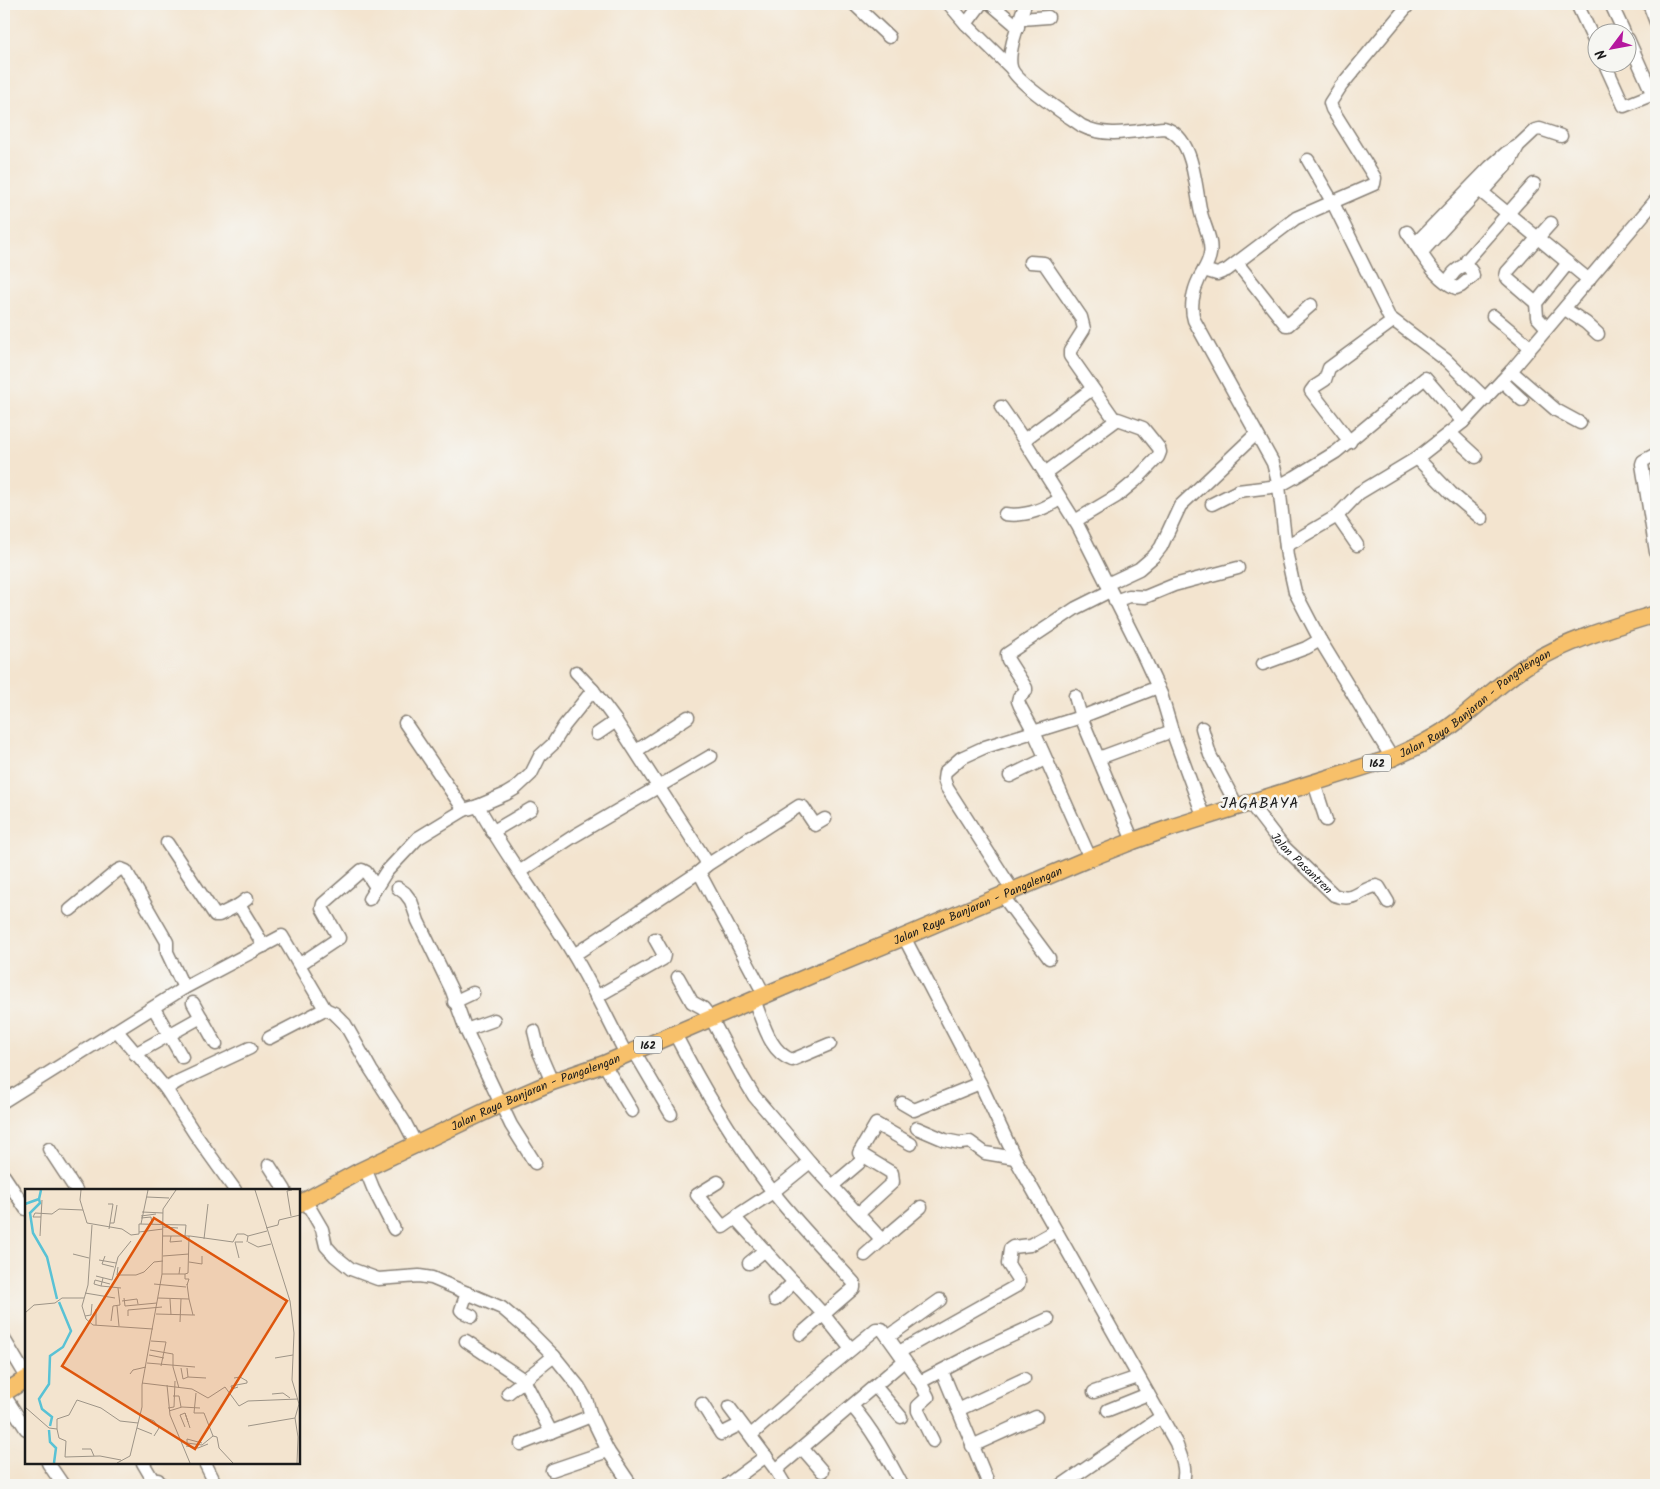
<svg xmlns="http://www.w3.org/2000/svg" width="1660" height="1489" font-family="Kalam,sans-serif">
	<rect width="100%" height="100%" fill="#f6f6f2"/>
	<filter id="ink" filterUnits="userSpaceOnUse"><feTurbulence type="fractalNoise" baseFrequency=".02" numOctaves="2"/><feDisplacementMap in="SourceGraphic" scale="10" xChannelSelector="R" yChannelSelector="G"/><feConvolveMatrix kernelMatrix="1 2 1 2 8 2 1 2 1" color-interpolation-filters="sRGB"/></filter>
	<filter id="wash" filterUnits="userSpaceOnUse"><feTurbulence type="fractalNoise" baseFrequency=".0096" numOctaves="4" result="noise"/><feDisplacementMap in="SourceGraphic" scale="20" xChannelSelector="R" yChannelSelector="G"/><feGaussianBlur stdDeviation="1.12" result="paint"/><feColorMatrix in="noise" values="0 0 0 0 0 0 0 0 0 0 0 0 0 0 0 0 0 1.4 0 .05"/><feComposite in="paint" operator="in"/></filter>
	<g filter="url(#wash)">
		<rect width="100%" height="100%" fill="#f3e4cf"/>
	</g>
	<g filter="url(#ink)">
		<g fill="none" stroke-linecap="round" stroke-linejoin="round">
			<!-- minor casing -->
			<g stroke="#888076" stroke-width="15">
				<g id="minor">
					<path d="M 854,4 L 889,37"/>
					<path d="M 949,4 L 966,24 L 981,4"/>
					<path d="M 991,4 L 1018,27"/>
					<path d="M 1025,4 C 1020,20 1007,51 1011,67 C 1014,81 1068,116 1082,126 C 1107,139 1138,130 1164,128 C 1195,136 1195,189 1201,213 C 1204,226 1213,241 1210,254 C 1209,263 1203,271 1199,279 C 1193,291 1190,307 1194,320 L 1273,463 L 1279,486 L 1287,556 L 1295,592 L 1320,640 L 1392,758"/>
					<path d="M 1577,4 L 1598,49"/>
					<path d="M 1611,4 L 1624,32"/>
					<path d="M 1649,4 L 1656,22"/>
					<path d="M 1021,19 L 1048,17"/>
					<path d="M 966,24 L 1011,68"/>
					<path d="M 1628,39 L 1653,95"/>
					<path d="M 1604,62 L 1624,106 L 1656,93"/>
					<path d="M 1308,160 L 1333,203 L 1389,317 L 1446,360 L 1486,399"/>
					<path d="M 1473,185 L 1589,280"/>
					<path d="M 1479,190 L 1421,253 L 1415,244 L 1490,167 L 1506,153 L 1518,146"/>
					<path d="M 1482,192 L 1511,160 L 1518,146 L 1535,130 L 1540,129 L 1561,136"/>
					<path d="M 1407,232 L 1415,244"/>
					<path d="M 1421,253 C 1430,267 1440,281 1456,288 L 1461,286 L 1473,276 L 1472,272 L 1466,264 L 1467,260 L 1534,184"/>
					<path d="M 1030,262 L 1044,263 L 1081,317 L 1084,329 L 1070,351 L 1070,356 L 1115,420"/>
					<path d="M 1237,263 L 1286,325 L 1288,325 L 1311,305"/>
					<path d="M 1204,270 L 1217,274 L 1227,270 L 1296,218 L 1374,184 L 1375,178 L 1332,109 L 1330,103 L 1341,86 L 1409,4"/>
					<path d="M 1448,283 C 1451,273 1457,269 1466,264"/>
					<path d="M 1536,303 L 1508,279 L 1506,276 L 1507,272 L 1551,223"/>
					<path d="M 1565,309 L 1586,323 L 1598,334"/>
					<path d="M 1493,316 L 1530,347"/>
					<path d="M 1547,328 L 1537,317 L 1536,303 L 1568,263"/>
					<path d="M 1511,371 L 1556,410 L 1580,423"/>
					<path d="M 1502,381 L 1522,400"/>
					<path d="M 1001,407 L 1024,440 L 1078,526 L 1141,651 L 1161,694 L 1172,731 L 1204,818"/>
					<path d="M 1450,433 L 1476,457"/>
					<path d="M 1024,440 L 1092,389"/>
					<path d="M 1350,442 L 1311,391 L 1314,387 L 1325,380 L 1329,368 L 1393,321"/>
					<path d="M 1656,454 L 1643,461 L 1642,464 L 1656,552"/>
					<path d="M 1417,458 L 1451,493 L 1482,519"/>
					<path d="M 1045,473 L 1118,419 L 1143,428 L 1159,448 L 1160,452 L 1158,457 L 1135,481 L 1117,496 L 1075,521"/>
					<path d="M 1212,504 L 1238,491 L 1279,486 L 1295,477 L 1336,452 L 1425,378 L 1463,422"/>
					<path d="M 1005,514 C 1025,517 1043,510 1060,499"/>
					<path d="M 1337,516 L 1357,545"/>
					<path d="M 1286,546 L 1337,516 L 1359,493 L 1417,458 L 1463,422 L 1511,371 L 1656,200"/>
					<path d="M 1107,584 L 1139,569 L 1154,556 L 1161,547 L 1180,506 L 1256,434"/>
					<path d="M 1115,601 L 1129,596 L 1145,597 L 1174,585 L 1238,568"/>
					<path d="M 1263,664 L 1306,648 L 1320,640"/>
					<path d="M 576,672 L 593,690 L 564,726 L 553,744 L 540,756 L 531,774 L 516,788 L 506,794 L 478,806 C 505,855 539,899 569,947 C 590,981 607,1018 626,1054"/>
					<path d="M 593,690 L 616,721 L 705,859 L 707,865 L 699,872 L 765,996"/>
					<path d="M 1075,696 L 1081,717 L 1133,841"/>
					<path d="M 405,723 L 464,810"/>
					<path d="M 1202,728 L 1210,755 L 1237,806"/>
					<path d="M 597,734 L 616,721"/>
					<path d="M 636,751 L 688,717"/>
					<path d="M 1099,758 L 1172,731"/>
					<path d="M 1010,776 L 1045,759"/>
					<path d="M 1314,783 L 1326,820"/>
					<path id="s1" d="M 1249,802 L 1282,845 L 1334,895 C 1355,903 1358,890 1376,886 L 1379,887 L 1388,902"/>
					<path d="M 492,832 L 531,809"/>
					<path d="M 167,843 L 215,915 L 219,915 L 239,905"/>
					<path d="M 1090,858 L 1034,732 L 1020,706 L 1018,701 L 1019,697 L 1026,691 L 1026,688 L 1008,660 L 1007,654 L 1076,608 L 1110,591"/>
					<path d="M 707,865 L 799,806 L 803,807 L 815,825 L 825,819"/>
					<path d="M 519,872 L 574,836 L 711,756"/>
					<path d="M 398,888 L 405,893 L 411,901 L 418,921 L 452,991 L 466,1030 L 501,1104 L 511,1125 L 535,1163"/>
					<path d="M 1013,891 L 947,788 L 944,779 L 945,772 L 961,758 L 985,747 L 1081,717 L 1158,687"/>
					<path d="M 1002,895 L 1049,958"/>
					<path d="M 247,899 L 239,905 L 264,946"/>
					<path d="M 369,899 L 386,872 L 418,838 L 464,810 L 478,806"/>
					<path d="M 70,910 L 117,871 L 121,869 L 126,871 L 167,942 L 167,952 L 184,988"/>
					<path d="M 904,937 L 980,1083 L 1015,1158 L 1176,1443 C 1181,1458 1188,1469 1182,1485"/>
					<path d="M 574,955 L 699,872"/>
					<path d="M 300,964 L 339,938 L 322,908 L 323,904 L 362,870 L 366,872 L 376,887"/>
					<path d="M 678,977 L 692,1002 L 703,1008 L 711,1018 L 742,1076 L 754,1096 L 810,1162 L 882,1240 L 921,1207"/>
					<path d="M 596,997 L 663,959 L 664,955 L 655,939"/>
					<path d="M 754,1000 C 763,1021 769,1052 792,1060 L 830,1044"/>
					<path d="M 454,1002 L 473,993"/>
					<path d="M 193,1003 L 216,1044"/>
					<path d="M 325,1009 L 334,1013 L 345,1024 L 371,1070 L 404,1121 L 416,1144"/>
					<path d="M 156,1012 L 182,1057"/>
					<path d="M 466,1030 L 494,1020"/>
					<path d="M 117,1031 L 166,1089 L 195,1134 L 235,1190"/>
					<path d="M 534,1031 L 539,1052 L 552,1082"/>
					<path d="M 675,1034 C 703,1089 736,1143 773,1192 C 798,1224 827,1253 854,1283 L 854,1288 L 801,1334"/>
					<path d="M 634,1051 L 671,1114"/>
					<path d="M 135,1054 L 201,1017"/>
					<path d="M 604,1064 L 632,1111"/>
					<path d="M 166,1089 L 179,1081 L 250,1048"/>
					<path d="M 4,1101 L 184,988 L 282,936 L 325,1009 L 269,1038"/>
					<path d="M 902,1103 L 914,1110 L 980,1083"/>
					<path d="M 917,1128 L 945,1140 L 960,1143 L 970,1142 L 985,1153 L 1015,1158"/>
					<path d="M 49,1149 L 76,1190"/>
					<path d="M 810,1162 L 773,1192 L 738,1215 L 737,1220 L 823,1314 L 851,1349"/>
					<path d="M 269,1165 L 285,1190"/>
					<path d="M 365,1168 L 373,1188 L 394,1229"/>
					<path d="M 4,1176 L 26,1209"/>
					<path d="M 718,1182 L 697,1195 L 723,1227 L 737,1217"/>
					<path d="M 832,1186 L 859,1163"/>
					<path d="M 305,1200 L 322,1229 L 326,1246 L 335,1256 L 351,1269 L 378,1279 L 419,1276 L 432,1278 L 502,1308 L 529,1331 L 554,1356 L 579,1387 L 586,1399 L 591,1416 L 608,1451 L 631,1485"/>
					<path d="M 858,1214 L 893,1182 L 892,1173 L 859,1153 L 876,1124 L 911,1144"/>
					<path d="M 865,1255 L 882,1240"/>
					<path d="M 749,1263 L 765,1250"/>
					<path d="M 467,1293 L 461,1310 L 463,1312 L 472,1316"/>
					<path d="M 775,1300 L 794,1282"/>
					<path d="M 888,1337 L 940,1300"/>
					<path d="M 4,1339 L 26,1376"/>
					<path d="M 466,1341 L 524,1380 L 551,1432"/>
					<path d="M 899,1352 L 1018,1285 L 1019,1281 L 1008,1264 L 1010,1249 L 1013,1247 L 1030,1245 L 1055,1231"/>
					<path d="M 942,1371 L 987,1480"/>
					<path d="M 920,1382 L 928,1397 L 918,1406 L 918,1411 L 933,1441"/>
					<path d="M 875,1386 L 901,1417"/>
					<path d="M 1094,1392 L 1138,1377"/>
					<path d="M 508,1393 L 554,1356"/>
					<path d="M 4,1395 L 26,1429"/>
					<path d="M 702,1404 L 721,1434 L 741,1424"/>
					<path d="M 852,1406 C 873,1430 887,1457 902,1485"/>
					<path d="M 729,1407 L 776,1470 L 785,1485"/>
					<path d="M 958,1410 L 1024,1379"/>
					<path d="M 1108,1410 L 1148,1394"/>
					<path d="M 751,1435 L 802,1390 L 876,1329 L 882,1329 L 920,1382 L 981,1350 L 1048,1319"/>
					<path d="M 521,1444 L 591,1416"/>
					<path d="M 972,1446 L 1036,1417"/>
					<path d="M 802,1448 L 822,1471"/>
					<path d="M 48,1463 L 63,1485"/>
					<path d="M 143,1463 L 153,1480 L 158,1480 L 161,1485"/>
					<path d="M 205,1463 L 216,1485"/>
					<path d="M 552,1470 L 608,1451"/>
					<path d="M 776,1470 L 904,1361"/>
					<path d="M 727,1485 L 766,1456"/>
					<path d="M 1062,1485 L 1161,1417"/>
				</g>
			</g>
			<!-- major casing -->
			<g stroke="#888076" stroke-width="19">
				<g id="major">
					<path id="s2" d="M 299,1204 L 358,1172 L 501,1104 L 552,1082 L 604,1064 L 814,974 L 904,937 L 1090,858 L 1133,841 L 1173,827 L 1392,758 C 1414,748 1436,738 1455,723 C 1480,704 1503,680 1529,664 C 1568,640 1613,627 1656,614"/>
					<path d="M 4,1393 L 26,1379"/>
				</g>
			</g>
			<!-- minor -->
			<use href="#minor" stroke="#fff" stroke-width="12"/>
			<!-- major -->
			<use href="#major" stroke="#f7c06b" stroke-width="16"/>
		</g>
	</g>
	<g text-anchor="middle" stroke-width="5" stroke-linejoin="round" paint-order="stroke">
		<!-- shield labels -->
		<g fill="#f6f6f2" stroke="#5d5d5c" stroke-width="1">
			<rect x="1363" y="754.5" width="28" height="17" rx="4"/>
			<rect x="634" y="1036.5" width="28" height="17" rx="4"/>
		</g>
		<g font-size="11" font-weight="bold" fill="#1c1c1c">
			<text x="1377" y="767">162</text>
			<text x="648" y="1049">162</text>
		</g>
		<!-- street labels -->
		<g font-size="12" fill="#1c1c1c" stroke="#f6f6f2">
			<text dy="4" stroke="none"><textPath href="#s2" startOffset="1282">Jalan Raya Banjaran - Pangalengan</textPath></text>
			<text dy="4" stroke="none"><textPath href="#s1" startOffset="81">Jalan Pasantren</textPath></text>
			<text dy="4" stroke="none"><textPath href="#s2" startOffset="742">Jalan Raya Banjaran - Pangalengan</textPath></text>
			<text dy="4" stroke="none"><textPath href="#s2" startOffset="262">Jalan Raya Banjaran - Pangalengan</textPath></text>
		</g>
		<!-- quarter labels -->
		<g font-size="15" letter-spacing="1" fill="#1c1c1c" stroke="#f6f6f2">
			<text x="1260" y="808">JAGABAYA</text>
		</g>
	</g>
	<!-- overview -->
	<g transform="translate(25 1189)">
		<rect width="275" height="275" fill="#f3e4cf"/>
		<path fill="none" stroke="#59c2d5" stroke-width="2.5" d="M 14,10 L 15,14 L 5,24 L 8,44 L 22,68 L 32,110M 0,15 L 14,10 L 16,1M 25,237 L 27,228 L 17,220 L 14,210 L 24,195 L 25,167 L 38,158 L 46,142 L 34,113M 24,241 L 25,253 L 31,259 L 29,274"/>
		<path fill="none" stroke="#9d9487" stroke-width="1" d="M 56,1 L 55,11 L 62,34 L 97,40 L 106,46 L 114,45 L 114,35 L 161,36 L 160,47M 230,1 L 265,112 L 269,144 L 267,191 L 274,215 L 270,229 L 273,248 L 272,274M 122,8 L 144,9M 83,15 L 88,15 L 84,40M 117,23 L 138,24M 116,27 L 131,25M 266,27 L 262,2 L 267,1M 8,28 L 10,24 L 27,25 L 34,20 L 58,21M 8,28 L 16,28 L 17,11M 116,29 L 126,28 L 127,35M 85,34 L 89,34 L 92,16M 116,35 L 123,1M 67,36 L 63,96 L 57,117 L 61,130 L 68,136 L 128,140M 138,38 L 153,39M 241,39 L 253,36 L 254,31 L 275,26M 114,43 L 138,40M 15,47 L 16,28M 138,47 L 165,47 L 208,53 L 212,45 L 219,45 L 223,47 L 222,53M 146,47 L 145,53 L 157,52M 223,47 L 242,42M 179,50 L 183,15M 223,53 L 233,58 L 246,55M 48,65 L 64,69M 80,67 L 77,75 L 89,78M 138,67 L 164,65M 214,69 L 210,53 L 218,53M 74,71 L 91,74M 164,73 L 177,75 L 177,67M 93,78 L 92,86 L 111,86 L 119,83 L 129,73 L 138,72M 155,78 L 154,85 L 160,85 L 160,90 L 164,90 L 162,96M 137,85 L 154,85M 160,85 L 163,84 L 164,47M 71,87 L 87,91 L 93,68 L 106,52M 78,89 L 76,97 L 96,99M 129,95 L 161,98M 162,95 L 164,110M 76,97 L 69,95 L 70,91 L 85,95M 60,104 L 90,109M 99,109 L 100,117 L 132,114M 133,109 L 164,110 L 168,126 L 170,126M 145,110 L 146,126M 97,112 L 112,110 L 113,115M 92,117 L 94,137M 71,120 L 71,136M 0,124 L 9,116 L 30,114 L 37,109 L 59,109M 131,125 L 168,126M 60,127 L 66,126 L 67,115M 103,127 L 103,121 L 137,118M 86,132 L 88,117 L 95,116 L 93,99M 155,133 L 156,110M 126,152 L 141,153 L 136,177M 125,161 L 148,165 L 148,178M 124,166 L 139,169M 250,169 L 268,166M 122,174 L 170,178M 148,178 L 154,199M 156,179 L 158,190 L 163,188 L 162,179M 105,185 L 108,181 L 121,178M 163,188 L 181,189M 209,189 L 215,188 L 222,192 L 222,194 L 206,197 L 207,200 L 213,198M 117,194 L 167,200 L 183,209 L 200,198 L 214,217 L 223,212 L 273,210M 142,196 L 145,226 L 165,274M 247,205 L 258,204 L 265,209M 148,207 L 154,207 L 156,218M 0,218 L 24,239 L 32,240 L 34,249 L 41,252 L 40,268 L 75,267 L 96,271M 143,219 L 149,218 L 150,192M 144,222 L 157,218 L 175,219M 115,226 L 129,232 L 134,239 L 129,247M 163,233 L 160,224 L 165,239M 223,237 L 270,229M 160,238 L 155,226 L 160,224M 112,239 L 127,245M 32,240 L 32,230 L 44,226 L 52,211 L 76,219 L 95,232 L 113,234M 188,247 L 192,248 L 194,259 L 208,274M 162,254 L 177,256 L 188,247 L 179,224 L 169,224 L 171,204M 162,254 L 162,250 L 177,254M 161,257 L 173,259 L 183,255M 57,260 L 66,260 L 69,267M 92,274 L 105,267 L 117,218 L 117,196 L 137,85 L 138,20 L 151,1"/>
		<path fill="#de560d" fill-opacity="0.15" stroke="#de560d" stroke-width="2.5" d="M 129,29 L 262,112 L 170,260 L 37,177 Z"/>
		<rect width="275" height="275" fill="none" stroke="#1c1c1c" stroke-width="2.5"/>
	</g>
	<!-- margin -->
	<rect width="1660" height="1489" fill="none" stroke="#f6f6f2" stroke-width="20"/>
	<!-- north arrow -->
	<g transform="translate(1612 48) rotate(238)"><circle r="24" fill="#f6f6f2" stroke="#9f9f9c"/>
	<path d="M0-4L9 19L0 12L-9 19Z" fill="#b5179e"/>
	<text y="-8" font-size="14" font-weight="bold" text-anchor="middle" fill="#1c1c1c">N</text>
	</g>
</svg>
